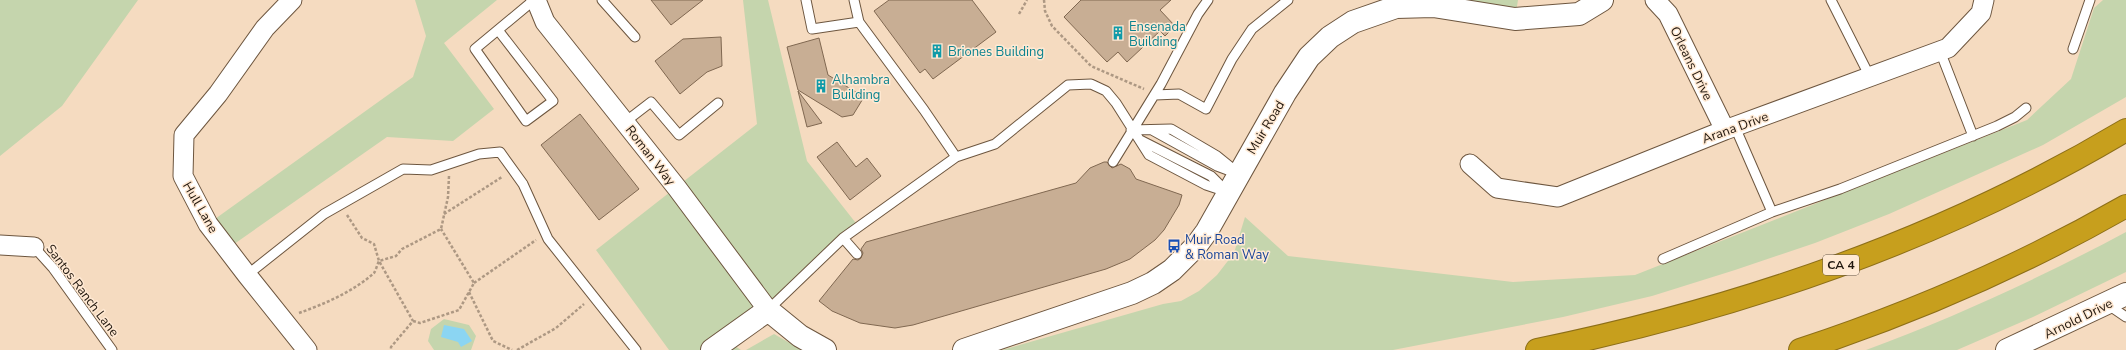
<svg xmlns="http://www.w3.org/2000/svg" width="2126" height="350" font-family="'Nunito Sans',sans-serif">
	<rect width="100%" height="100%" fill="#f5dbc0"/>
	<!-- green -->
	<path fill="#c5d5ad" d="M 0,0 L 138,0 L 62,106 L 0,156 Z
		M 415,0 L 497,0 L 444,43 L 494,109 L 453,141 L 387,137 L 227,249 L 208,224 L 413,77 L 426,36 Z
		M 743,0 L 768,0 L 807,161 L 859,227 L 726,340 L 741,350 L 669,350 L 596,250 L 757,124 Z
		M 1387,0 L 1518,0 L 1515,19 Z
		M 2103,0 L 2126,0 L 2126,97 L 2043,145 L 1889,214 L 1815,243 L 1735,270 L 1652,296 L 1563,317 L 1393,350 L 1002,350 L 1163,304 L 1181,301 L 1199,291 L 1217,275 L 1234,253 L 1245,217 L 1288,256 L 1513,282 L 1635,275 L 2027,120 L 2071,79 L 2094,8 Z
		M 2126,232 L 2126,272 L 2033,317 L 1957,350 L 1866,350 C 1955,317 2042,277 2126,232 Z
		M 444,319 L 469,325 L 476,336 L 471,350 L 434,350 L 428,341 L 431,329 Z
		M 774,334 L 802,350 L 746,350 Z"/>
	<!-- water -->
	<path fill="#8bd5f2" d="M 444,325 L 464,329 L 472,341 L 461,347 L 458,342 L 441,337 Z"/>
	<!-- building -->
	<path fill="#c8ae94" stroke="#806851" d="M 651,0 L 703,0 L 671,25 Z
		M 889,0 L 972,0 L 996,32 L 933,79 L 925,69 L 920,73 L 874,11 Z
		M 1081,0 L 1171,0 L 1160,10 L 1175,26 L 1165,36 L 1160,31 L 1127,62 L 1118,52 L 1107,62 L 1064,17 Z
		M 721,37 L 722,66 L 707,72 L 680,94 L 655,61 L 683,39 Z
		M 819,38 L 828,75 L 864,97 L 853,115 L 842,117 L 798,90 L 787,47 Z
		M 798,91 L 822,123 L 807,127 Z
		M 580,114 L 639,189 L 599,220 L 541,145 Z
		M 837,142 L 856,167 L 867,158 L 881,176 L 850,200 L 817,157 Z
		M 1104,162 L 1107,162 L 1112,168 L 1121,164 L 1130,169 L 1136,179 L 1182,195 L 1179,205 L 1164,230 L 1155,240 L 1130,259 L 1106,269 L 913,325 L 895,328 L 860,323 L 832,311 L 819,301 L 853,259 L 858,260 L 861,258 L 863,253 L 861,249 L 866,242 L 1076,183 L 1090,168 Z"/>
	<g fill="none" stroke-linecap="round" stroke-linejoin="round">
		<!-- lane casing -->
		<g stroke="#6d563f" stroke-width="11">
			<path id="lane" d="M 602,0 L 635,37
				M 806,0 L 812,29 L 859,22
				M 1831,0 L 1870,77
				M 498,30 L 553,101 L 526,121 L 475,49 L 534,0
				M 2073,49 L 2090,0
				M 1940,51 L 1973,136
				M 1155,95 L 1179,94 L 1206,109 L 1232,59 L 1252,29 L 1288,0
				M 625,122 L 651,102 L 679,135 L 718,103
				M 1735,127 L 1772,212
				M 1131,130 L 1171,129 L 1217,156 L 1238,173
				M 1152,130 L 1217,166 L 1233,172
				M 1140,140 L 1211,176 L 1226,191
				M 956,157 L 995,144 L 1068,85 L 1091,84 L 1106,91 L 1116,103 L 1149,155 L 1206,185 L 1227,192
				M 1113,162 L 1161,84 L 1198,14 L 1208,0
				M 843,238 L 857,254
				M 34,247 L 53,268 L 112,350
				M 1663,259 L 1772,212 L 1840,189 L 1997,126 L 2015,117 L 2026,108
				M 247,275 L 324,214 L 403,169 L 431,170 L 479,154 L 500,152 L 523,184 L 548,239 L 636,350
				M 2107,304 L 2126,317
				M 768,310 L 843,238 L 956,157 L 924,110 L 859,22 L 854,0"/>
		</g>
		<!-- street casing -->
		<g stroke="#6d563f" stroke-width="21">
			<path id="street" d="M 292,0 L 265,28 L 218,94 L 184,135 L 183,176 L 208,224 L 247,275 L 307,350
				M 536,0 L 545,22 L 677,188 L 768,310
				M 1655,0 L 1668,14 L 1725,130
				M 1470,164 L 1497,188 L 1558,197 L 1725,130 L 1948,48 L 1981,13 L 1984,0
				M 0,245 L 34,247"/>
		</g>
		<!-- secondary casing -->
		<g stroke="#6d563f" stroke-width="24">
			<path id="secondary" d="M 712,350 L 768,310 L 800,336 L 825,350
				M 964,350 L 1132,293 L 1153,283 L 1172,270 L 1196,246 L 1207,231 L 1285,93 L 1309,57 L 1330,37 L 1353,22 L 1396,7 L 1433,6 L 1515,19 L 1579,14 L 1602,0
				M 2007,350 L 2126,294"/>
		</g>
		<!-- highway casing -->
		<g stroke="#8d6f18" stroke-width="24">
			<path id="highway" d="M 1537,350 C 1743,308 1945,238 2126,130
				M 1800,350 C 1912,313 2023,265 2126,206"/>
		</g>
		<!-- path -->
		<path stroke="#ad9883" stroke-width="2.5" stroke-dasharray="3 2" stroke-linecap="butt" d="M 1044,0 L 1045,11 L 1052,26 L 1091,66 L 1144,89
			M 1019,14 L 1027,0
			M 444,214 L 502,177
			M 347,215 L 362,238 L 374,244 L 379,261 L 413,321 L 391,347 L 391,350
			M 474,283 L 536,240
			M 469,292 L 493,341 L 512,350
			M 299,313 C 324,304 353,292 374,273 C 376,270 377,265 379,261 L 396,256 L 402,249 L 441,229 L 448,197 L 449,176
			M 413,321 L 420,323 L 459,310 L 474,283 L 441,229
			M 517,350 L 556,328 L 584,304"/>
		<!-- lane -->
		<use href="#lane" stroke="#fff" stroke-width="9"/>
		<!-- street -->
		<use href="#street" stroke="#fff" stroke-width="19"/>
		<!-- secondary -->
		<use href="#secondary" stroke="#fff" stroke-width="22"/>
		<!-- highway -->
		<use href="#highway" stroke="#c79f1d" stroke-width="22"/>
	</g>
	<!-- icons -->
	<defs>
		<g id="building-bare" transform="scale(1.08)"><path d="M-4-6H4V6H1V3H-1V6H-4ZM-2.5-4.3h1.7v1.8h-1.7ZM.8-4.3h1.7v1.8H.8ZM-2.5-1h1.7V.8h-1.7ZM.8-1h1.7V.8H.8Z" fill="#0f9aa8" stroke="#ffe9d3" stroke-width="2.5" paint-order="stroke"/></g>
		<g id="bus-bare" transform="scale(1.08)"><path d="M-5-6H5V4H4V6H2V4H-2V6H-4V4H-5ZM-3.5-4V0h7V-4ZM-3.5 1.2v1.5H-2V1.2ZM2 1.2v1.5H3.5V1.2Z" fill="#1a4fb4" stroke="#ffe9d3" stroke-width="2.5" paint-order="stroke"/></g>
	</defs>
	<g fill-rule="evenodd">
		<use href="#building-bare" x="1118" y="33"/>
		<use href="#building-bare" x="937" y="51"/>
		<use href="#building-bare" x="821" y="86"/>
		<use href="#bus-bare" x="1174" y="246"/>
	</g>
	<g text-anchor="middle" stroke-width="3" stroke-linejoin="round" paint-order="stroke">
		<!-- shield labels -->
		<rect fill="#ffe9d3" stroke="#645649" stroke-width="1" x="1823" y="255" width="36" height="20" rx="3"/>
		<g font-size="12" font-weight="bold" fill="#21170e">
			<text x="1841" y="269">CA 4</text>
		</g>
		<!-- culture labels -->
		<g font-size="13" fill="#0d838f" stroke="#ffe9d3" text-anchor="start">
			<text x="1129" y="31">Ensenada<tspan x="1129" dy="15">Building</tspan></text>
			<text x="948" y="56">Briones Building</text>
			<text x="832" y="84">Alhambra<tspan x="832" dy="15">Building</tspan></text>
		</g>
		<!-- street labels -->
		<g font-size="13" fill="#21170e" stroke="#ffe9d3">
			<text transform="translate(1692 63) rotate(64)" y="5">Orleans Drive</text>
			<text transform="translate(1265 127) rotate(-59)" y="5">Muir Road</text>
			<text transform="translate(1735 127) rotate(-20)" y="5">Arana Drive</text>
			<text transform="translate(651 155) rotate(52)" y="5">Roman Way</text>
			<text transform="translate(201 207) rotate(60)" y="5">Hull Lane</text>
			<text transform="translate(83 290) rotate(53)" y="5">Santos Ranch Lane</text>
			<text transform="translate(2078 318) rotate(-26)" y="5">Arnold Drive</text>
		</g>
		<!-- transit labels -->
		<g font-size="13" fill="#164399" stroke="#ffe9d3" text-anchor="start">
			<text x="1185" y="244">Muir Road<tspan x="1185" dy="15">&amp; Roman Way</tspan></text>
		</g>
	</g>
</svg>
